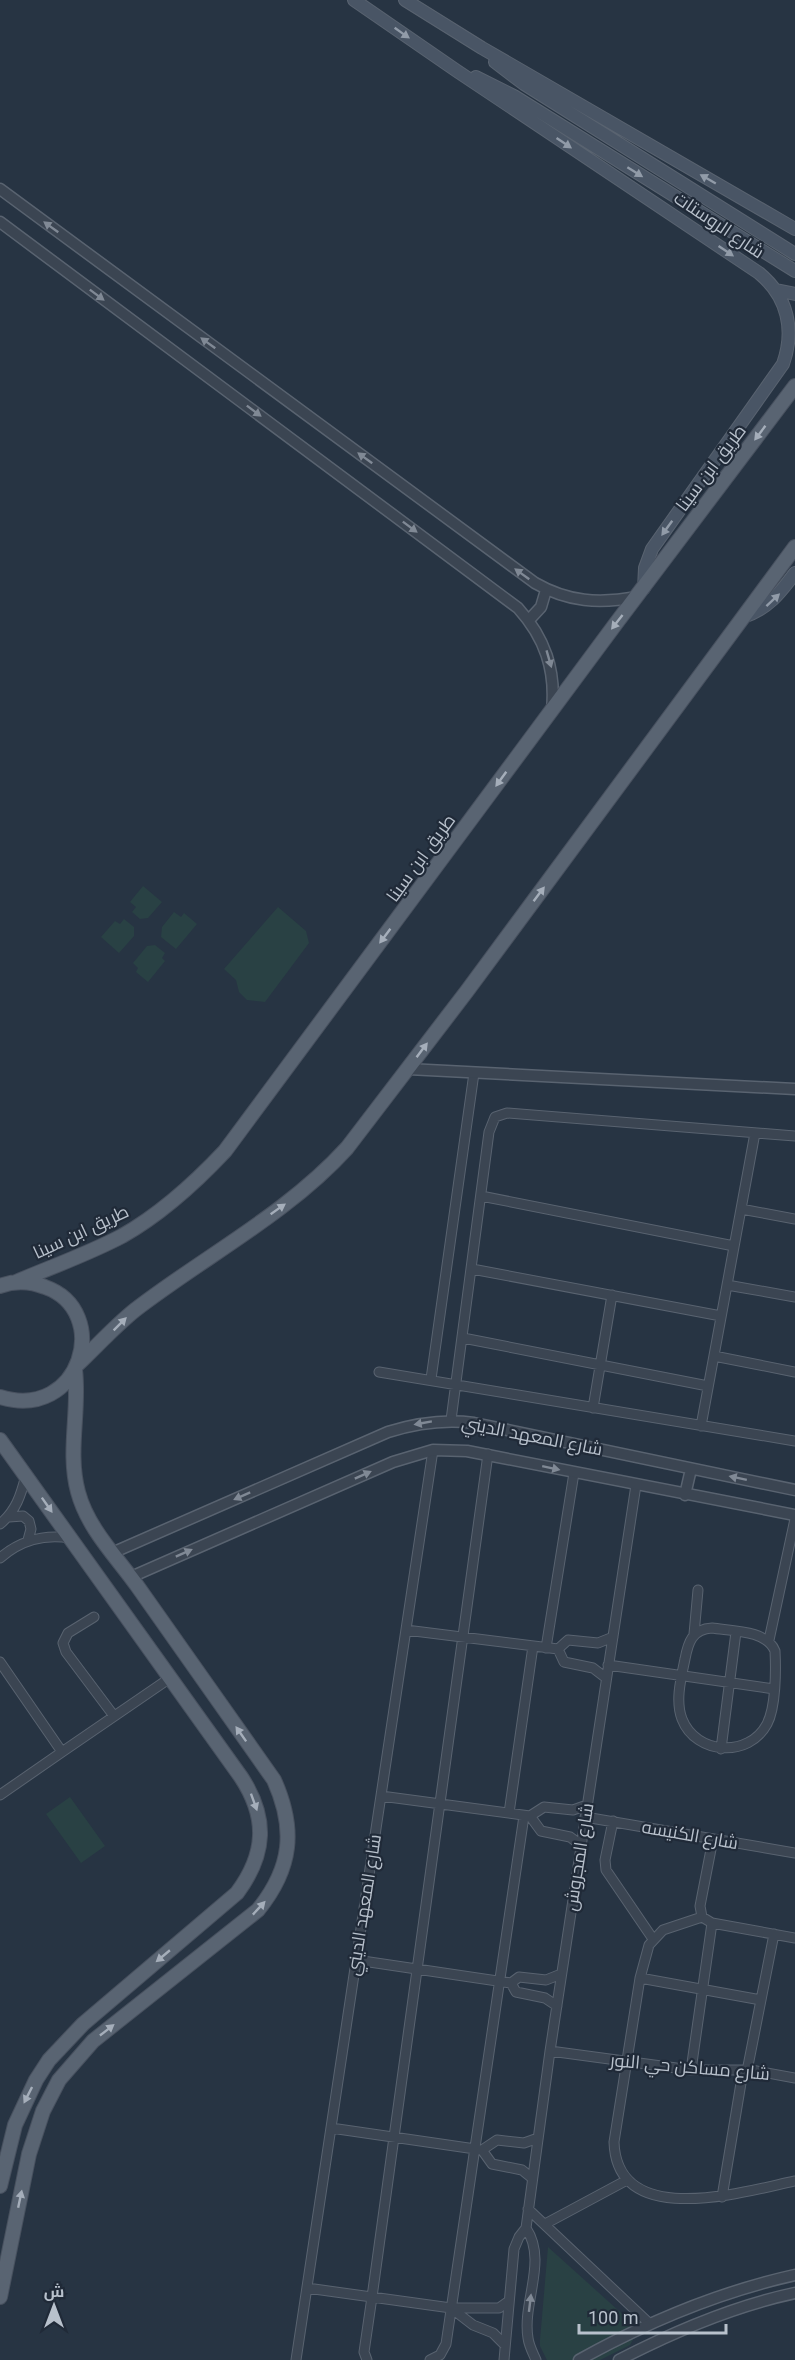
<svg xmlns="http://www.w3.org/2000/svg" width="795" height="2360" font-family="Roboto,Cairo,sans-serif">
	<rect width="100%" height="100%" fill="#273443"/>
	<!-- green -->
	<path fill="#294144" d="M 143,886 L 162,902 L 148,918 L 140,919 L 132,912 L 136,907 L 130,902 Z
		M 278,907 L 306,931 L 309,943 L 265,1002 L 247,1000 L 239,992 L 236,980 L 224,969 Z
		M 174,912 L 181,917 L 184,913 L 197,924 L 176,949 L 161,937 L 162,927 Z
		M 124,919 L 134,927 L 134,936 L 119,953 L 101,937 L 115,921 L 120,924 Z
		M 155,945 L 165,953 L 162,958 L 165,961 L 148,982 L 136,972 L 138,968 L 133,963 L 147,946 Z
		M 70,1797 L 105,1846 L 81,1863 L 46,1814 Z
		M 548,2247 L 629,2320 L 635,2336 L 630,2345 L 600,2360 L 547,2360 L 540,2346 L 540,2340 Z"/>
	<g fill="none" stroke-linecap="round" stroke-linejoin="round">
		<!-- minor casing -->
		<g stroke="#596370" stroke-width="11">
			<path id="minor" d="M 481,1196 L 734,1246
				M 741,1209 L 795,1219
				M 472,1269 L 721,1316
				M 727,1285 L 795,1297
				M 463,1338 L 708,1386
				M 714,1356 L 795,1372
				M 379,1372 L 795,1441
				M 431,1379 L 474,1073
				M 593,1408 L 612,1295
				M 451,1420 L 489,1132 L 495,1117 L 507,1113 L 795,1136
				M 701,1426 L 755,1133
				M 9,1517 L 23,1516 L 29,1521 L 31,1529 L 28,1540
				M 0,1524 C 16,1511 21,1495 26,1475
				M 0,1558 C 21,1540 43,1534 70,1538
				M 94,1617 L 68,1633 L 63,1643 L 66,1652 L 114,1716
				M 712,1628 C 731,1631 767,1630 775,1651 C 776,1670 776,1707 767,1724 C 749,1758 696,1755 682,1719 C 675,1701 681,1678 685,1659 C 688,1643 692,1629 712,1628 Z
				M 406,1630 L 558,1649
				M 694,1634 L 698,1590
				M 769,1640 L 795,1519
				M 546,1648 L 574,1473
				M 558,1649 L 564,1662 L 593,1668 L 606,1678
				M 558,1649 L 568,1640 L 598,1643 L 613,1637
				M 0,1662 L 62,1752 L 170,1678
				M 608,1665 L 774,1689
				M 721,1749 L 736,1632
				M 0,1795 L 62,1752
				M 381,1796 L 530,1816 L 544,1807 L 573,1810 L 587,1805
				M 509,1813 L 533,1646
				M 530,1816 L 541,1831 L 570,1837 L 581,1845
				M 585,1817 L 795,1853
				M 613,1821 L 605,1860 L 606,1870 L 653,1939
				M 713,1839 L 700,1906 L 702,1917 L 712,1923 L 795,1938
				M 702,1917 L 663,1930 L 649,1945 L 640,1978 L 614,2142 C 617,2230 742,2192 795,2181
				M 356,1960 L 511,1983
				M 640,1978 L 761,2000
				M 511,1983 L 516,1992 L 545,1998 L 557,2006
				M 511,1983 L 519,1977 L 546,1980 L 561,1974
				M 550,2051 L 691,2070 L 751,2070 L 795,2078
				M 691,2070 L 712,1923
				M 747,2071 L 774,1934
				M 331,2128 L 482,2150 L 497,2140 L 524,2143 L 538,2138
				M 482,2150 L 492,2164 L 522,2170 L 532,2178
				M 722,2197 L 743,2071
				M 528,2209 L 650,2324
				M 545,2224 L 627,2180
				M 526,2228 C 548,2261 522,2302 528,2338 C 529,2346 533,2353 536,2360
				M 307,2288 L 451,2308 L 499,2308 L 509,2301
				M 451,2308 L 473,2325 L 493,2333 L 505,2345
				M 296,2360 L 433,1450
				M 367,2360 L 364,2352 L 372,2297 L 488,1454
				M 430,2360 L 440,2355 L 446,2344 L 524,1816
				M 504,2360 L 514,2249 L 519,2237 L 526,2228 L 550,2051 L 636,1485"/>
		</g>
		<!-- tertiary casing -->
		<g stroke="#596370" stroke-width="13">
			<path id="tertiary" d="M 0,189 L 535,583 C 568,602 599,604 637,597
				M 0,222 L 518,608 C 545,638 556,670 552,710
				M 529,620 L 541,607 L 546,590
				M 408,1069 L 795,1089
				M 685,1495 L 691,1469
				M 112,1553 L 388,1432 C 417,1423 444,1419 474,1423 L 795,1490
				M 131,1577 L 393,1462 L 433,1450 L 467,1451 L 795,1515
				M 579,2360 C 647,2322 719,2292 795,2275
				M 619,2360 C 675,2331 734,2306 795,2293"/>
		</g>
		<!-- secondary casing -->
		<g stroke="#596370" stroke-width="14">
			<path id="secondary" d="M 354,0 L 457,71 L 759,273 C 788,297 795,330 783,364 L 652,549 L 645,568 L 644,588
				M 405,0 L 482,48 L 795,229
				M 495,62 L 524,84 L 795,254
				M 476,77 L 514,96 L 795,271
				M 776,290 L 795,294
				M 743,617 C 768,609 780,593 795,573"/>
		</g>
		<!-- primary casing -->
		<g stroke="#48515f" stroke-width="16">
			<path id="primary" d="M 16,1282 C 51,1267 88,1254 122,1236 C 161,1214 194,1184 225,1151 L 617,622 L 795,386
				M 0,1286 C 16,1280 30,1281 45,1287 C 113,1311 81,1422 0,1397
				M 78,1364 C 97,1346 115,1326 135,1310 C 205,1256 287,1214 347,1148 L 467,991 L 795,547
				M 0,1440 L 241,1777 C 268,1818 266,1854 237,1893 L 83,2024 L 49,2060 L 36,2080 L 15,2125 L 0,2186
				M 0,2297 L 29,2154 L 43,2111 L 59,2080 L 93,2041 L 258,1910 C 292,1868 296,1829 274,1780 C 229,1716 183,1651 138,1587 C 116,1556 88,1529 78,1492 C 67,1451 80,1411 75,1370"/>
		</g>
		<!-- minor -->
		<use href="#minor" stroke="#3b4552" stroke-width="9"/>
		<!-- tertiary -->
		<use href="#tertiary" stroke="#3b4552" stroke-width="10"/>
		<!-- secondary -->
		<use href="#secondary" stroke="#495565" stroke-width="12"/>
		<!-- primary -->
		<use href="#primary" stroke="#596472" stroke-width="14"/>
	</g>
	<!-- one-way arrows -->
	<defs><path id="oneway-solid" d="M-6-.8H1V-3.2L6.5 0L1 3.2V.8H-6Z" transform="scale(1.5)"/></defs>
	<g fill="#919ba8">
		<use href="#oneway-solid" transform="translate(402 33) rotate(35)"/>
		<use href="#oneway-solid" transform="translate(564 143) rotate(34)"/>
		<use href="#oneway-solid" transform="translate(635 172) rotate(32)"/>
		<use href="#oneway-solid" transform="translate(708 179) rotate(-150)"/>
		<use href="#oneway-solid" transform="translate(726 251) rotate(34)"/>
		<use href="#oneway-solid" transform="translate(667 528) rotate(126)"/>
		<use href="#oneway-solid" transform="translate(773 600) rotate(-43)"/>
	</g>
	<g fill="#808995">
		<use href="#oneway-solid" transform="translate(51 227) rotate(-144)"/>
		<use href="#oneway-solid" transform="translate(97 295) rotate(37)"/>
		<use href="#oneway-solid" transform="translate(208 343) rotate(-144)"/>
		<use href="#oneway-solid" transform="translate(254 411) rotate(37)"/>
		<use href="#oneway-solid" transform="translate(365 458) rotate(-144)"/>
		<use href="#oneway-solid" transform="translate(410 527) rotate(37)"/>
		<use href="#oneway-solid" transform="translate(522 574) rotate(-144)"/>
		<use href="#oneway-solid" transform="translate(549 659) rotate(74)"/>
		<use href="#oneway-solid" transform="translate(423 1423) rotate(170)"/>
		<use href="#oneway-solid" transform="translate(551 1468) rotate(12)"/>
		<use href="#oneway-solid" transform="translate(363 1475) rotate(-24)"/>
		<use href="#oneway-solid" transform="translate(738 1478) rotate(-168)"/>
		<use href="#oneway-solid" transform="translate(242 1496) rotate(156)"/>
		<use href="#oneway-solid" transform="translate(184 1553) rotate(-24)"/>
		<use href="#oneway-solid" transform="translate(530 2303) rotate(-83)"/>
	</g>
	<g fill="#a5aeba">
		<use href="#oneway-solid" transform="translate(760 433) rotate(127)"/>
		<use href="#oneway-solid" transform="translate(617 622) rotate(128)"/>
		<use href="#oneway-solid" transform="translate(501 779) rotate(126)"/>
		<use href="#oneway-solid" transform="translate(539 894) rotate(-53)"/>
		<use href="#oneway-solid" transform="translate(385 936) rotate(127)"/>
		<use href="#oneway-solid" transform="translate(422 1050) rotate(-53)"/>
		<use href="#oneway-solid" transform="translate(278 1209) rotate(-35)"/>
		<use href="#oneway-solid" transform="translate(120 1324) rotate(-45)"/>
		<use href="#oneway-solid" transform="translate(47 1505) rotate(55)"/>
		<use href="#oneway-solid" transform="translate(241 1734) rotate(-125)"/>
		<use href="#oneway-solid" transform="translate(254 1802) rotate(70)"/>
		<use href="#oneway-solid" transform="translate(259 1908) rotate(-47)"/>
		<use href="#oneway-solid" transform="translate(163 1956) rotate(140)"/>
		<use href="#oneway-solid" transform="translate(107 2030) rotate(-38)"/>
		<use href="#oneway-solid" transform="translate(28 2095) rotate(117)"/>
		<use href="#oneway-solid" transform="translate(20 2199) rotate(-78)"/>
	</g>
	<g text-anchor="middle" stroke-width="4.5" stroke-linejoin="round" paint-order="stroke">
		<!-- street labels -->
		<g font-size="18" fill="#b8c1cc" stroke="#202a38">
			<text transform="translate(719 225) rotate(34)" y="6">شارع الروستات</text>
			<text transform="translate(711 468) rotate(-53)" y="6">طريق ابن سينا</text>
			<text transform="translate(421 858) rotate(-54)" y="6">طريق ابن سينا</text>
			<text transform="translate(81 1232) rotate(-25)" y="6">طريق ابن سينا</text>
			<text transform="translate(532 1436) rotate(11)" y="6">شارع المعهد الديني</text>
			<text transform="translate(690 1835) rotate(10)" y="6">شارع الكنيسه</text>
			<text transform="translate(579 1857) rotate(-81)" y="6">شارع المجروش</text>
			<text transform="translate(364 1905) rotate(-81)" y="6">شارع المعهد الديني</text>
			<text transform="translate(690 2067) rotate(5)" y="6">شارع مساكن حي النور</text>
		</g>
	</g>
	<!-- north arrow -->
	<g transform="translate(54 2306)" stroke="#202a38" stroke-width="4.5" paint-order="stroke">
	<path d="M0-4.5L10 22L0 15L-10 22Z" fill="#b8c1cc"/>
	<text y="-9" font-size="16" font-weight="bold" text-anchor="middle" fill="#b8c1cc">ش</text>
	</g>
	<!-- scale -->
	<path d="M579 2324v9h147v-9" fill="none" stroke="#b8c1cc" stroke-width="3"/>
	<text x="588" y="2324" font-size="18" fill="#b8c1cc" stroke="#202a38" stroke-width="4.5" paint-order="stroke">100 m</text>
</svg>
